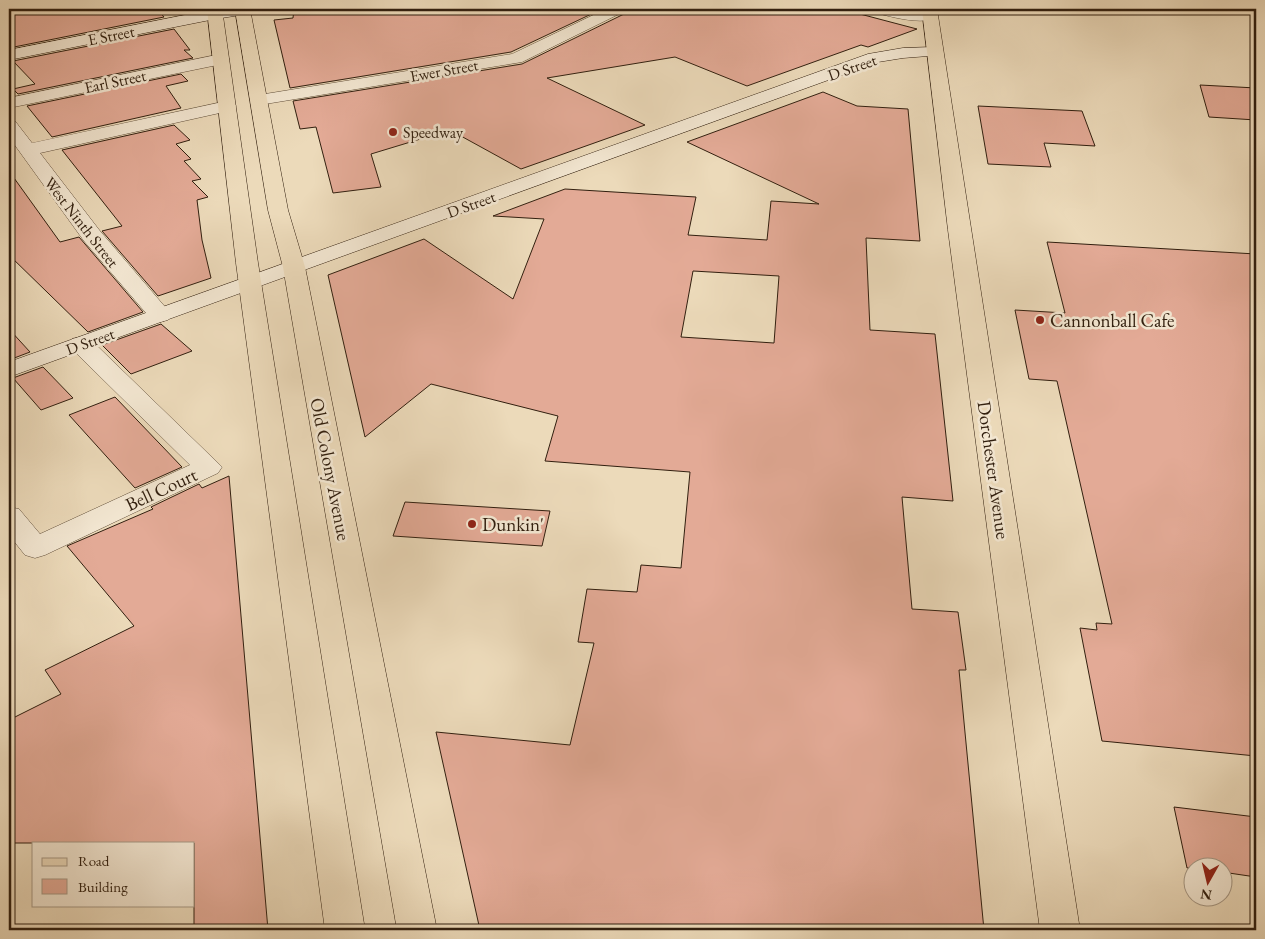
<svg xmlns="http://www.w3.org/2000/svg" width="1265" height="939" font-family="'EB Garamond',serif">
	<rect width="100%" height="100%" fill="#ecdaba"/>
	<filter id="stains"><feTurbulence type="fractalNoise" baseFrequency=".004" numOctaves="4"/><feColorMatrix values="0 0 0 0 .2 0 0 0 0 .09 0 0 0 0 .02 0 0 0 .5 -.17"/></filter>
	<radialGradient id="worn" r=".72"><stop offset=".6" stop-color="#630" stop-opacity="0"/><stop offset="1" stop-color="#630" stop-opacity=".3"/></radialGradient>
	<!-- building -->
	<path fill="#e3aa96" stroke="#311f0f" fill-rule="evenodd" d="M 9,9 L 157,9 L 164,17 L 9,48 Z
		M 294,9 L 602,9 L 511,52 L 290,88 L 274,20 L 293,18 Z
		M 628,9 L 841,9 L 917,29 L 868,47 L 861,45 L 747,86 L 675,57 L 547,78 L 645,125 L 521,169 L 450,130 L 371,154 L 381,187 L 333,193 L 316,127 L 300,129 L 293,101 L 522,64 L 624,14 Z
		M 174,29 L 190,50 L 184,50 L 193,58 L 18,94 L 13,89 L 35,84 L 13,61 Z
		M 181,74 L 188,81 L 166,86 L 181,108 L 52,137 L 27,106 Z
		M 1200,85 L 1256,88 L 1256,120 L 1209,117 Z
		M 823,92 L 857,106 L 908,109 L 920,241 L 866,238 L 870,330 L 935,334 L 953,501 L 902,497 L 912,609 L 958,612 L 966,670 L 959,670 L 984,930 L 480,930 L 436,732 L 570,745 L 594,643 L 578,642 L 587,589 L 637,592 L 641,565 L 681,568 L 690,472 L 545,461 L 558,416 L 431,384 L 365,437 L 328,275 L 424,239 L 513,299 L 544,219 L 493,216 L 565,189 L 696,197 L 688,235 L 767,240 L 771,201 L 819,204 L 687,142 ZM 693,271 L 779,276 L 774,343 L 681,337 Z
		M 978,106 L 1082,111 L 1095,146 L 1044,143 L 1051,167 L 988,164 Z
		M 174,125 L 190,140 L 176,144 L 191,159 L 184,161 L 201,179 L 192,181 L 208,197 L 197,200 L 202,240 L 211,278 L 158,296 L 102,231 L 122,226 L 62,150 Z
		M 9,171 L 60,242 L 79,237 L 143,312 L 88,332 L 9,255 Z
		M 1047,242 L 1256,254 L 1256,756 L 1102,741 L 1080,628 L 1097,630 L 1096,623 L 1112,624 L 1057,381 L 1029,379 L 1015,310 L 1065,313 Z
		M 161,324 L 192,351 L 131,374 L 102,345 Z
		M 9,329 L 30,352 L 9,360 Z
		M 43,367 L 73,398 L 41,410 L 13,378 Z
		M 115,397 L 160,444 L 182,467 L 135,488 L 69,415 Z
		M 229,476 L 268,930 L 194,930 L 194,843 L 9,843 L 9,720 L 61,694 L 45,670 L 134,626 L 67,546 L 153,509 L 151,507 L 199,484 L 202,488 Z
		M 405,502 L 550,511 L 542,546 L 393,536 Z
		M 1174,807 L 1256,817 L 1256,877 L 1222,872 L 1222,866 L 1187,868 Z"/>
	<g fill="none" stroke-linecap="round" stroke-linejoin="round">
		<!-- street casing -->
		<g stroke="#604e3a" stroke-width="1">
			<path id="street" d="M 606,9 L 626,9 L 623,12 L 522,62 L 259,105 L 253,104 L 250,100 L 253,96 L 259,95 L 512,54 Z
				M 870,9 L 930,11 L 935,13 L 938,16 L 935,19 C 916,24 892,17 873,12 Z
				M 221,54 L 227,55 L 229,59 L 227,63 L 9,108 L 9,98 Z
				M 227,101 L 233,102 L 236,106 L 233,110 L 40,153 L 100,231 L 172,315 L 168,320 L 160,322 L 152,320 L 84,241 L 9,137 L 9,120 L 15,121 L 32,143 Z
				M 81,337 L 90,339 L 222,467 L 218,473 L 45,555 L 35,558 L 25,555 L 9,535 L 9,507 L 19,509 L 40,534 L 190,465 L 72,349 L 69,344 L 72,339 Z"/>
		</g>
		<!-- secondary casing -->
		<g stroke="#311f0f" stroke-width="1">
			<path id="secondary" d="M 215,9 L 248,9 L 250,11 L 247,14 L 215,19 L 9,60 L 9,50 Z
				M 935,47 L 941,49 L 943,52 L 941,55 L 903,58 L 878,62 L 9,377 L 9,362 L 868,54 L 903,48 Z"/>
		</g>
		<!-- primary casing -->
		<g stroke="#311f0f" stroke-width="1">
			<path id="primary" d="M 207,9 L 222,9 L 258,263 L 365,930 L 325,930 L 236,263 Z
				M 235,9 L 250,9 L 288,210 L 305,267 L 437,930 L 397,930 L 283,267 L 268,210 Z
				M 922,9 L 937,9 L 1080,930 L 1040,930 L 948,230 Z"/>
		</g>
		<!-- street -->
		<use href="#street" fill="#f3e7d2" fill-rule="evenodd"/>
		<!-- secondary -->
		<use href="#secondary" fill="#f3e7d2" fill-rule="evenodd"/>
		<!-- primary -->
		<use href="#primary" fill="#ecdaba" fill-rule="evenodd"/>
	</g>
	<!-- markers -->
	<g fill="#8f2418" stroke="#f3e7d2" stroke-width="2">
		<circle cx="393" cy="132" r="5"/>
		<circle cx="1040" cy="320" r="5"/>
		<circle cx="472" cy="524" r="5"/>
	</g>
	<g text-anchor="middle" stroke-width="5" stroke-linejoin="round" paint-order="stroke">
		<!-- far-street labels -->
		<g font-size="16" fill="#311f0f" stroke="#f3e7d2">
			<text transform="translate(111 35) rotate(-11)" y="6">E Street</text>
			<text transform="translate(852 67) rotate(-19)" y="6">D Street</text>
			<text transform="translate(444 70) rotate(-10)" y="6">Ewer Street</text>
			<text transform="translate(115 81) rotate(-12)" y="6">Earl Street</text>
			<text transform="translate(471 204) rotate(-20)" y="6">D Street</text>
			<text transform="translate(82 222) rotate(52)" y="6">West Ninth Street</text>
			<text transform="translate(90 341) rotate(-20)" y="6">D Street</text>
		</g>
		<!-- far-poi labels -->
		<g font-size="16" fill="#311f0f" stroke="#f3e7d2" text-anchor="start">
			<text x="403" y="138">Speedway</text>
		</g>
		<!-- poi labels -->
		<g font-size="19" fill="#311f0f" stroke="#f3e7d2" text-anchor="start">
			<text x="1050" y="327">Cannonball Cafe</text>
			<text x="482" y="531">Dunkin'</text>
		</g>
		<!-- street labels -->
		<g font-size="19" fill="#311f0f" stroke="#f3e7d2">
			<text transform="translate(331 469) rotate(79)" y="7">Old Colony Avenue</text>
			<text transform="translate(994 470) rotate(82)" y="7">Dorchester Avenue</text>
			<text transform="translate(161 489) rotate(-25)" y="7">Bell Court</text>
		</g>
	</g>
	<!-- margin -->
	<rect width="1265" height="939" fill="none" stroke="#ecdaba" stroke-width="30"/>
	<rect x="10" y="10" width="1245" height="919" fill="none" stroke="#311f0f" stroke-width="2.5"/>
	<rect x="15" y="15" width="1235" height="909" fill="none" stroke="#311f0f"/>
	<!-- legend -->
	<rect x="32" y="842" width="162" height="65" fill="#f3e7d2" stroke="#a59784"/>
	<rect x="42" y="858" width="25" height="8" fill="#ecdaba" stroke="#a59784"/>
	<text x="78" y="866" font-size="15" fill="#311f0f">Road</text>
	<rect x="42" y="879" width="25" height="15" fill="#e3aa96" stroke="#a59784"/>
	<text x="78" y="892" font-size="15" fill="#311f0f">Building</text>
	<!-- north arrow -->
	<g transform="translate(1208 882) rotate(188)"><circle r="24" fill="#f3e7d2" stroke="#a59784"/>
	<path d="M0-4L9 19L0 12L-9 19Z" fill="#8f2418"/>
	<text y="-8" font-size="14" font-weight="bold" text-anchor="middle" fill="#311f0f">N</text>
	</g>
	<rect width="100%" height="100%" filter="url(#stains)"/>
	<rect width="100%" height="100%" fill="url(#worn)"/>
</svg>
